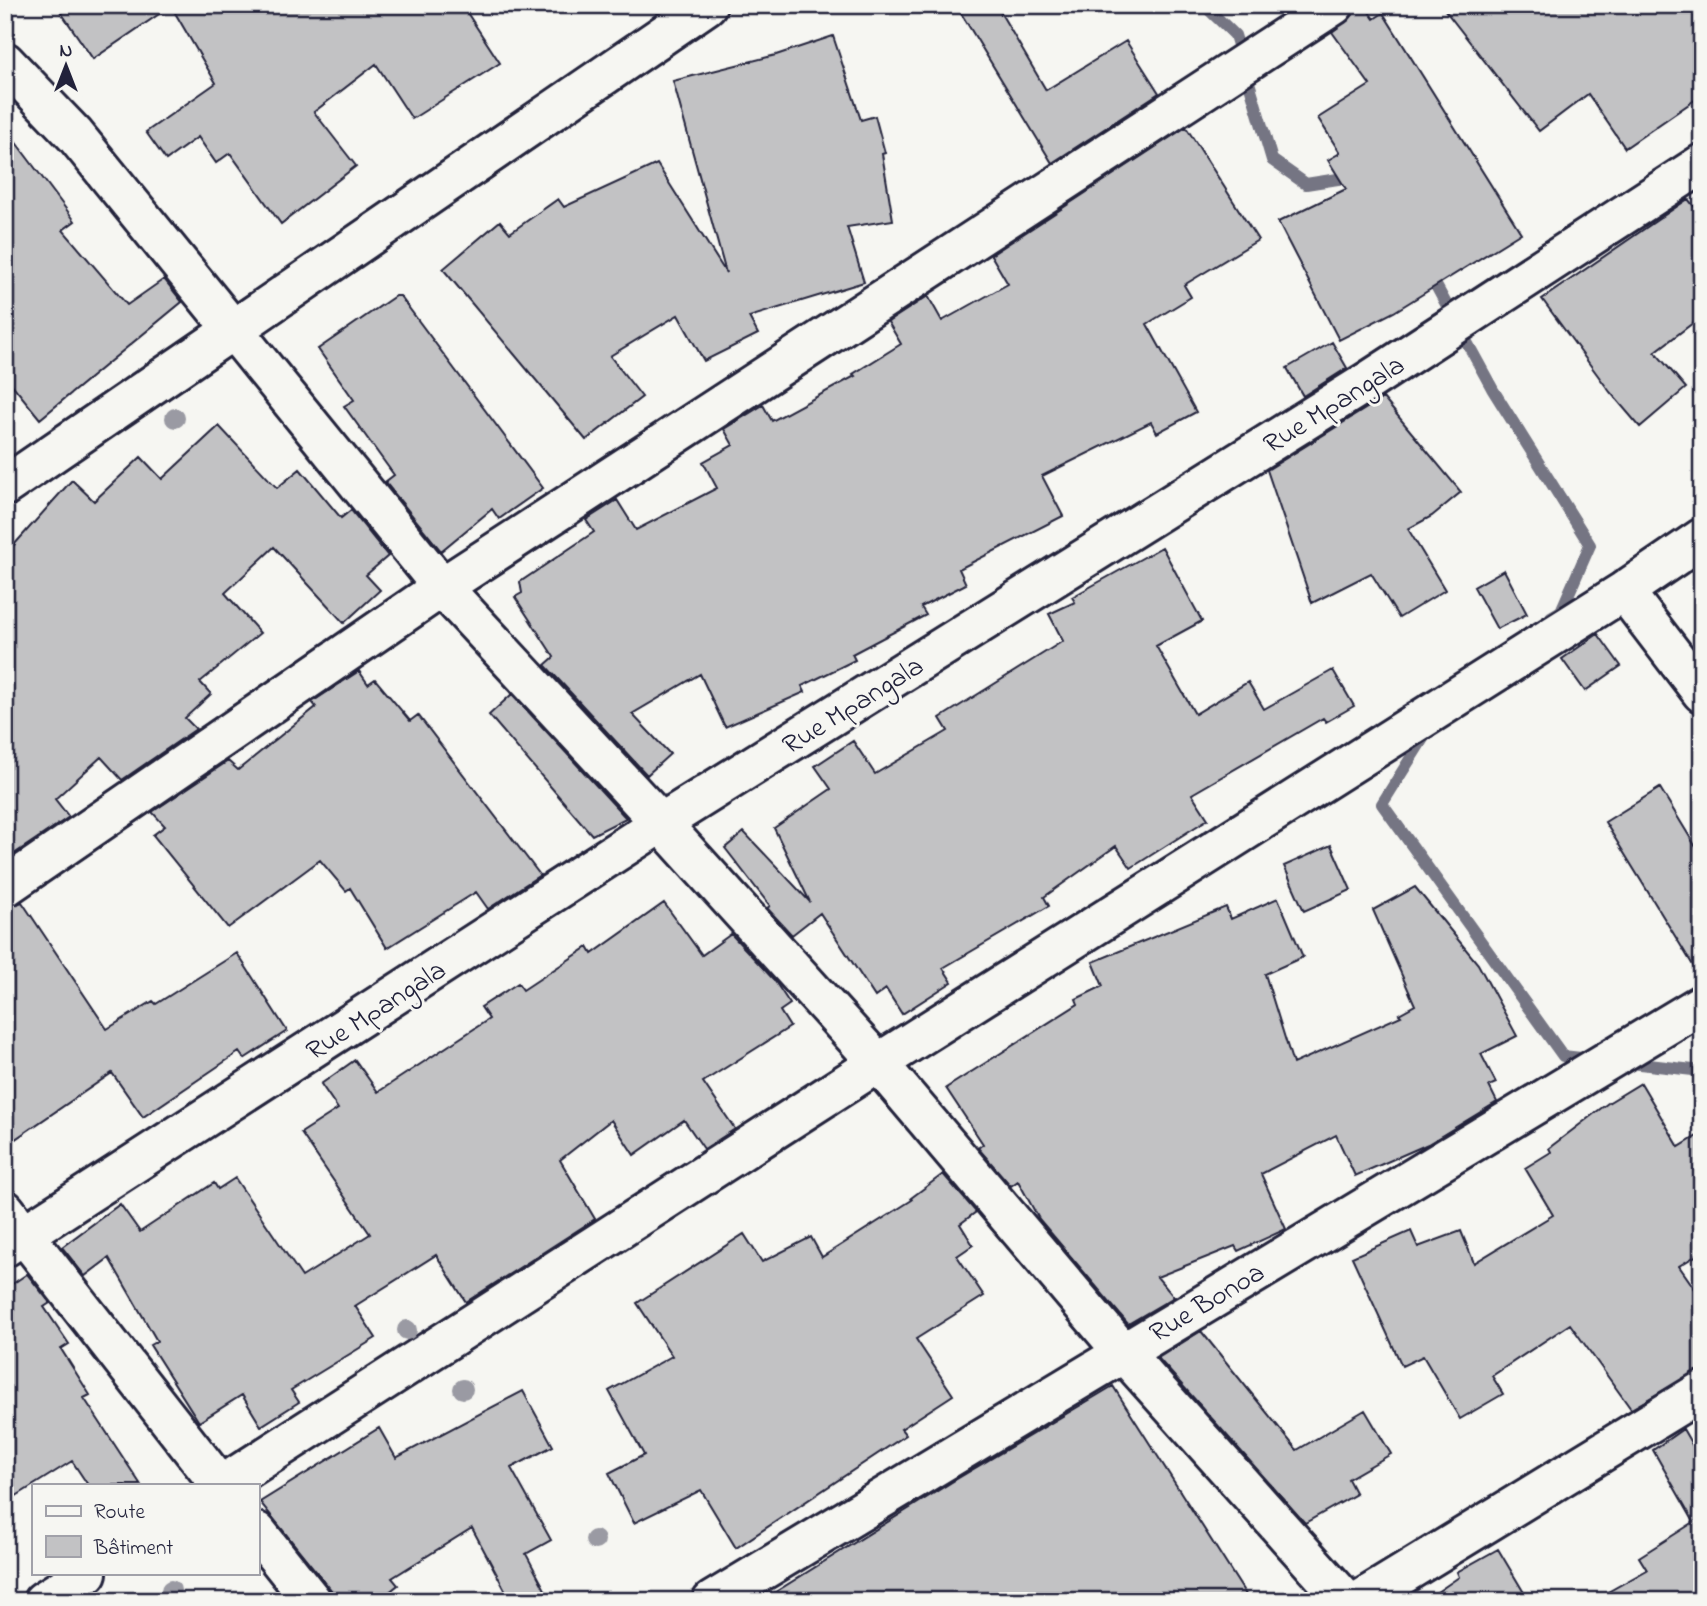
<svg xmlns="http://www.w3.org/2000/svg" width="1707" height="1606" font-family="'Indie Flower',sans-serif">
	<rect width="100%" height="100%" fill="#f6f6f2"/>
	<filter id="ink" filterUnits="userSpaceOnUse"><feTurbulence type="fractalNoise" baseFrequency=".0143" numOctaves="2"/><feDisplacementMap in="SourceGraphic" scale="14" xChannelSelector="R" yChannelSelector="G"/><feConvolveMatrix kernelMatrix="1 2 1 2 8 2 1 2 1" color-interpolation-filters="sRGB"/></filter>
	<g filter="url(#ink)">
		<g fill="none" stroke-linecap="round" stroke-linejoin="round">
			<!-- stream -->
			<path stroke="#757583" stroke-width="12" d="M 1204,5 L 1235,35 L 1272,160 L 1306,184 L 1357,176
				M 1428,271 L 1493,390 L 1590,545 L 1561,611 L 1551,617
				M 1429,729 L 1382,804 L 1563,1056 L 1590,1059
				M 1622,1062 L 1702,1071"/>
		</g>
		<!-- building -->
		<path fill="#c2c2c4" stroke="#22223b" stroke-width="2" d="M 56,5 L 462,5 L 500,63 L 412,119 L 376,64 L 314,112 L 356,166 L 281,224 L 230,153 L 216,163 L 198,137 L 166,160 L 146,132 L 216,83 L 171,6 L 93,59 Z
			M 956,5 L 996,5 L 1046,90 L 1126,41 L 1159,93 L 1052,163 Z
			M 1356,5 L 1364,5 L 1374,19 L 1383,13 L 1521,233 L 1394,312 L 1339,340 L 1278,222 L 1346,189 L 1328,160 L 1340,153 L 1318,118 L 1370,85 L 1332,32 L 1353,15 Z
			M 1441,5 L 1702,5 L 1702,95 L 1625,148 L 1588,94 L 1539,131 Z
			M 833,36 L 861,120 L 875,116 L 885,153 L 882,154 L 893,220 L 847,227 L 864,282 L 749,317 L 758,334 L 704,361 L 678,315 L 610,356 L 642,397 L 586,440 L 443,269 L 500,221 L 510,233 L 558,199 L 564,207 L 657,164 L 726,273 L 673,81 L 776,55 Z
			M 1186,127 L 1258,240 L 1184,285 L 1191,297 L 1147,324 L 1196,412 L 1157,433 L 1151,422 L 1042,476 L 1063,516 L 959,569 L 966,584 L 921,607 L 926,615 L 852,654 L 855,660 L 802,686 L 805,692 L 725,727 L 700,674 L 632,714 L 670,754 L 647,775 L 545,665 L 554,657 L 515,597 L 522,593 L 520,582 L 594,532 L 586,520 L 617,500 L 636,530 L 717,488 L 703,462 L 733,445 L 724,429 L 763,405 L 772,421 L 855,376 L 853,374 L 901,344 L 888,322 L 928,296 L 942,321 L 1008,284 L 991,255 Z
			M 5,128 L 75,221 L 63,230 L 127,305 L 164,279 L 182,302 L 40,419 L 5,376 Z
			M 1688,199 L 1702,216 L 1702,316 L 1655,352 L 1686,388 L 1640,427 L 1610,392 L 1542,299 Z
			M 395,296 L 400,296 L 543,488 L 499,519 L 492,509 L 441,551 L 385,482 L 394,475 L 344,406 L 354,400 L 318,349 Z
			M 1332,342 L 1347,368 L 1303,396 L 1287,368 Z
			M 1383,398 L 1461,492 L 1432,516 L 1408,529 L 1445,590 L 1399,618 L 1371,573 L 1312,603 L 1267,470 Z
			M 219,426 L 277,488 L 300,469 L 341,518 L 351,510 L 388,556 L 366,575 L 380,590 L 344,623 L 274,547 L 225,593 L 260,633 L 200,682 L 211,694 L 185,718 L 196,729 L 122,780 L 101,757 L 55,799 L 69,817 L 5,860 L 5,555 L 72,480 L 94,501 L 141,457 L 162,479 Z
			M 1162,547 L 1202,621 L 1156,646 L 1195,714 L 1248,682 L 1264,709 L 1333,670 L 1354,706 L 1326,722 L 1323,718 L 1192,794 L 1208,819 L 1131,868 L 1116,846 L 1044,897 L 1049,906 L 943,968 L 952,982 L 902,1014 L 886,989 L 875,997 L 820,913 L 792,935 L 767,908 L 770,906 L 725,848 L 744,832 L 810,902 L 774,828 L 831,789 L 815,766 L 853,741 L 875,774 L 948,731 L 940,718 L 1063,641 L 1049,614 L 1075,602 L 1072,597 Z
			M 1504,570 L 1527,614 L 1497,629 L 1474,587 Z
			M 1598,634 L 1621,666 L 1585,691 L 1562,659 Z
			M 359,671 L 368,684 L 375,679 L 410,721 L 418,715 L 540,875 L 488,909 L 476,892 L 387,948 L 350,888 L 346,891 L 320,860 L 228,928 L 153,835 L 165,826 L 152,812 L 228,761 L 238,770 L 316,707 L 312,702 Z
			M 512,694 L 626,818 L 592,835 L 489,715 Z
			M 1660,788 L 1702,857 L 1702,980 L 1605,822 Z
			M 1331,845 L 1351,890 L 1304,911 L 1284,866 Z
			M 1415,887 L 1478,964 L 1517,1036 L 1481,1054 L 1496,1083 L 1489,1086 L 1497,1102 L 1428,1144 L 1355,1176 L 1336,1135 L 1261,1174 L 1286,1229 L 1238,1251 L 1235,1246 L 1157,1277 L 1174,1297 L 1128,1324 L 1039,1219 L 1018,1181 L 1011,1186 L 978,1148 L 983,1144 L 946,1088 L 1078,1004 L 1076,999 L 1103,986 L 1093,962 L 1226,907 L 1231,919 L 1278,898 L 1303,957 L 1265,974 L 1293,1064 L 1401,1016 L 1399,1014 L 1415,1005 L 1373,910 Z
			M 22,902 L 107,1029 L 153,1001 L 156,1004 L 237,953 L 287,1031 L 244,1059 L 239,1052 L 143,1117 L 112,1073 L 5,1146 L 5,909 Z
			M 664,903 L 702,955 L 731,934 L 774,980 L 790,1004 L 780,1011 L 790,1027 L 703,1082 L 735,1129 L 704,1149 L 684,1120 L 634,1155 L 611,1120 L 560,1160 L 595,1219 L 466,1302 L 436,1255 L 355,1306 L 376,1338 L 291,1390 L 299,1402 L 261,1426 L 242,1395 L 199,1422 L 150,1345 L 157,1341 L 109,1258 L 85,1276 L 62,1247 L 120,1204 L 140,1232 L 214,1183 L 218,1189 L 235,1178 L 302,1277 L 370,1234 L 301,1133 L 338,1109 L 321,1084 L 355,1060 L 378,1092 L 489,1019 L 481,1007 L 518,983 L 523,990 L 588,947 L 592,954 Z
			M 1641,1083 L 1679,1147 L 1702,1133 L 1702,1252 L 1679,1266 L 1702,1299 L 1702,1368 L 1631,1409 L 1570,1324 L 1492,1376 L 1503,1394 L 1460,1419 L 1423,1356 L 1402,1366 L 1352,1257 L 1411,1231 L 1418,1247 L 1461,1231 L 1474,1263 L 1553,1215 L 1525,1168 L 1551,1152 L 1549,1148 L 1608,1103 Z
			M 943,1174 L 976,1212 L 960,1224 L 973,1245 L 957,1256 L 984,1296 L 916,1339 L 953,1395 L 901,1429 L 906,1435 L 736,1548 L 701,1490 L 634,1523 L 609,1473 L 644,1455 L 609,1391 L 672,1356 L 637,1303 L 744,1234 L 762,1262 L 811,1237 L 822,1257 L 912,1200 L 911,1198 Z
			M 27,1274 L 50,1303 L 44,1307 L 69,1344 L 61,1349 L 90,1395 L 84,1398 L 141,1485 L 88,1485 L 72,1461 L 5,1503 L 5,1289 Z
			M 1201,1331 L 1297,1450 L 1365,1410 L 1391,1454 L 1348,1479 L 1356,1494 L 1305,1523 L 1158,1358 Z
			M 1113,1386 L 1250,1601 L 761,1601 L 955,1480 Z
			M 523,1391 L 553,1446 L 511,1468 L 551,1540 L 526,1554 L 551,1601 L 511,1601 L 472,1528 L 392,1578 L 398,1585 L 378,1601 L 340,1601 L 260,1502 L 379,1428 L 396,1458 Z
			M 1683,1429 L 1702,1462 L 1702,1601 L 1592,1601 L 1647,1570 L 1639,1557 L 1694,1522 L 1653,1450 Z
			M 1498,1549 L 1529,1601 L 1424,1601 L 1459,1577 L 1457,1572 Z"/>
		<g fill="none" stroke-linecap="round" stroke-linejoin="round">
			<!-- minor casing -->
			<g stroke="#22223b" stroke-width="44">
				<path id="minor" d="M 5,62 L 75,135 L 442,587 L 661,823 L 878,1063 L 1122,1351 L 1346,1601
					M 5,486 L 707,5
					M 1624,591 L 1702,693
					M 5,887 L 442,587 L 1334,5
					M 5,1210 L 220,1485
					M 5,1247 L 661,823 L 1367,382 L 1702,164
					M 222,1485 L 878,1063 L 1624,591 L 1702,538
					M 257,1532 L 312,1601
					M 43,1601 L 87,1573
					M 712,1601 L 1702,1004
					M 1359,1601 L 1702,1391"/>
			</g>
			<!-- minor -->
			<use href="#minor" stroke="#f6f6f2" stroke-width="38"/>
		</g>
		<!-- trees -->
		<g fill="#9a9aa3">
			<circle cx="175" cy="418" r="10"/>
			<circle cx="407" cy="1330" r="10"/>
			<circle cx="463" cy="1389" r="10"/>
			<circle cx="595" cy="1540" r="10"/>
			<circle cx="171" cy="1590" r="10"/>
		</g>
	</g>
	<g text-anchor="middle" stroke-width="6" stroke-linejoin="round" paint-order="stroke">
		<!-- street labels -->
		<g font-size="28" fill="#22223b" stroke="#f6f6f2">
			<text transform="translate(1333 403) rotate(-32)" y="10">Rue Mpangala</text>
			<text transform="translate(852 704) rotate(-32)" y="10">Rue Mpangala</text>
			<text transform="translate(375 1009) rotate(-33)" y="10">Rue Mpangala</text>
			<text transform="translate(1206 1301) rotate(-31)" y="10">Rue Bonoa</text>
		</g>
	</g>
	<!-- margin -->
	<rect width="1707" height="1606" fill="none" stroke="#f6f6f2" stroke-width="28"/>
	<rect x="14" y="14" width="1679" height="1578" fill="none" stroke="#22223b" stroke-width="2.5" filter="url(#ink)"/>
	<!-- legend -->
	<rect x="32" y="1484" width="228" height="91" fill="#f6f6f2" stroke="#a1a1a9" stroke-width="2"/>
	<rect x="46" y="1506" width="35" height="10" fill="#f6f6f2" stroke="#a1a1a9" stroke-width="2"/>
	<text x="94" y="1518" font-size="21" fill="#22223b">Route</text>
	<rect x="46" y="1536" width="35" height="21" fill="#c2c2c4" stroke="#a1a1a9" stroke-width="2"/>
	<text x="94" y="1554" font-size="21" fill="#22223b">Bâtiment</text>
	<!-- north arrow -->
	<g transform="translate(66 66)" stroke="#f6f6f2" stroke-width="5" paint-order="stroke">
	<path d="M0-5L12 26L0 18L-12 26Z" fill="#22223b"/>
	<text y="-10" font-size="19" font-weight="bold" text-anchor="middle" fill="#22223b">N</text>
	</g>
</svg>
